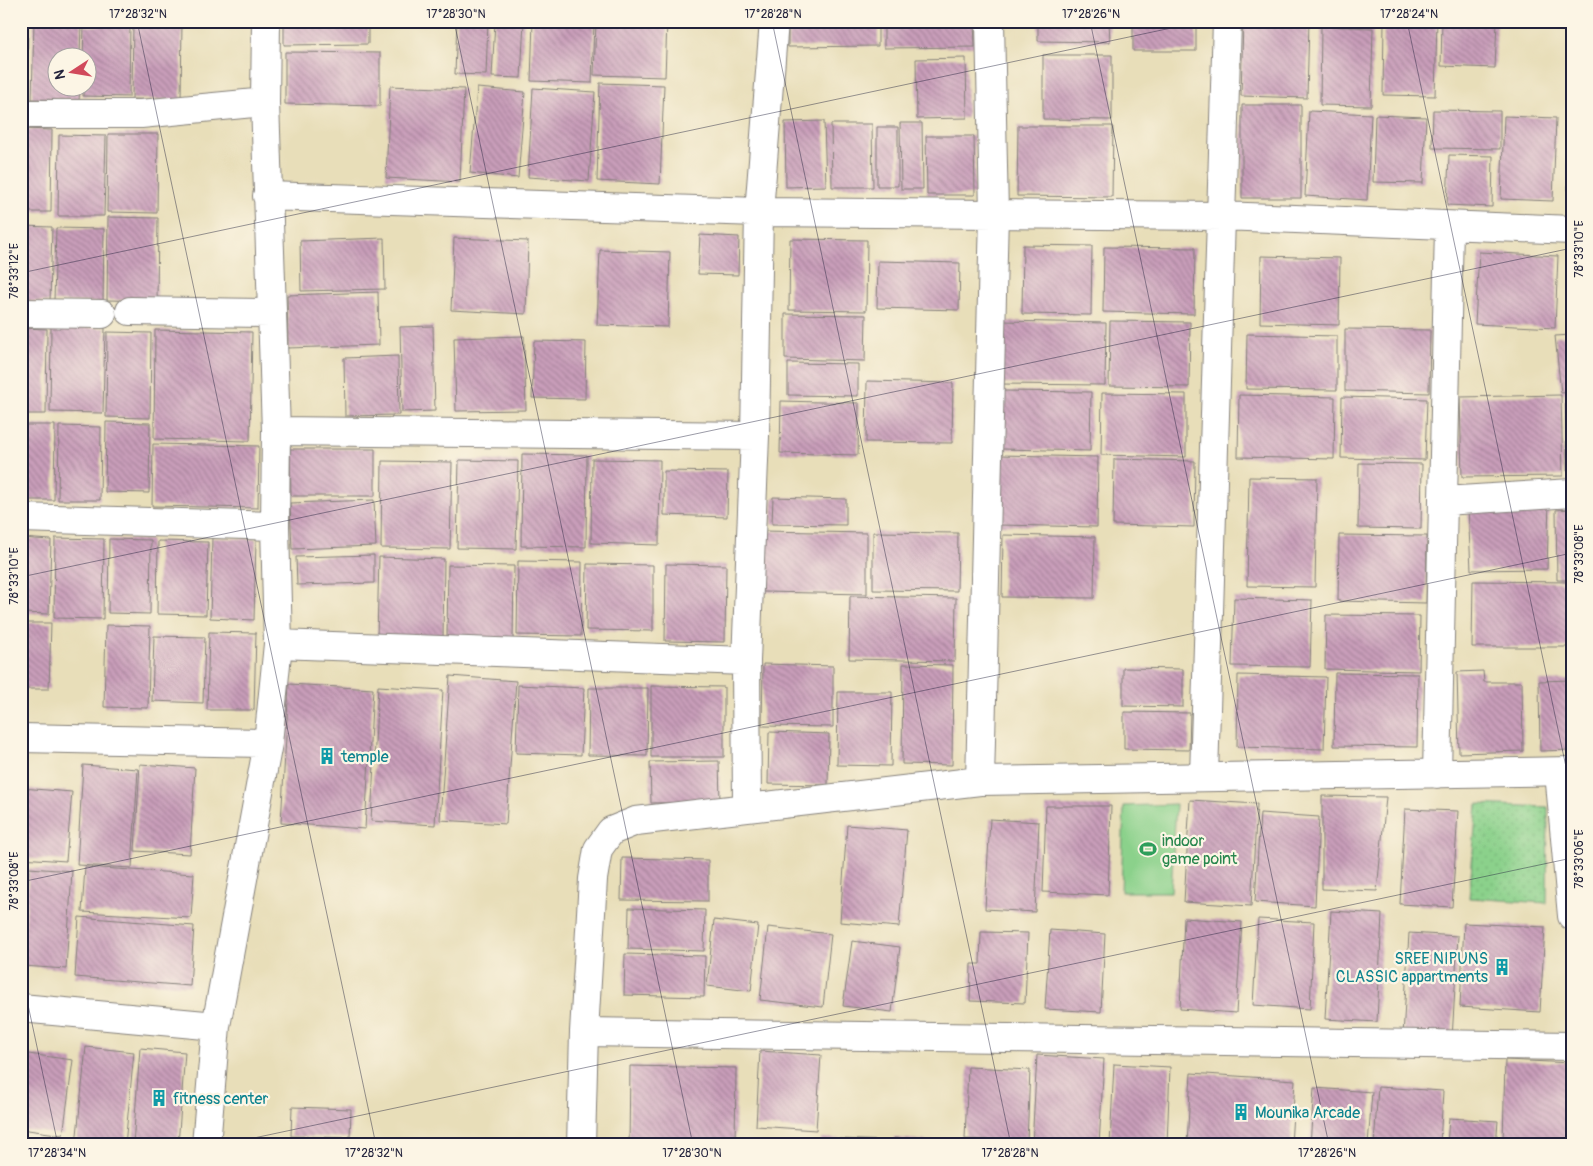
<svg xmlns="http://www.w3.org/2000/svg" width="1593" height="1166" font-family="Pangolin,sans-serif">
	<defs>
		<pattern id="grass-dots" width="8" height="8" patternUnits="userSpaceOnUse" patternTransform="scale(1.25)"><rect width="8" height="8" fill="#8bd18b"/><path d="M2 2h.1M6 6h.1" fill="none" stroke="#78b379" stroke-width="1.8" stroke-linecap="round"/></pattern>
		<pattern id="building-back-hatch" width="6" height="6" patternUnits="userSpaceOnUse" patternTransform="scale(1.25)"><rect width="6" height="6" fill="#c99eba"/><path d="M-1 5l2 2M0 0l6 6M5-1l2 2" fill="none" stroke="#a38098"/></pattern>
	</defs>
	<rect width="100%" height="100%" fill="#fcf5e5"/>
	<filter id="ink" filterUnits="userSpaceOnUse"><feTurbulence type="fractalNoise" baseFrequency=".02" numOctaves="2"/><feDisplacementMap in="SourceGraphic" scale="10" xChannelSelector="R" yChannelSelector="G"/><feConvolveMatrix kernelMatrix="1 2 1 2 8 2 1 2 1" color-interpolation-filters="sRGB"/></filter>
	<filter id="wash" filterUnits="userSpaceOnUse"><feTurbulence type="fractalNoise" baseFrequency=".0096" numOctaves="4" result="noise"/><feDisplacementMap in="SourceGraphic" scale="20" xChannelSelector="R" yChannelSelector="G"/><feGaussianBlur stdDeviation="1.12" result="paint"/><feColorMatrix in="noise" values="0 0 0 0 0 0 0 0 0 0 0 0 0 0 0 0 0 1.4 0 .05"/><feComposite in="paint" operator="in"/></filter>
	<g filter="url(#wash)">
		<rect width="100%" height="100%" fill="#e8deb9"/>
		<!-- grass -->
		<path fill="url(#grass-dots)" stroke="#567a63" d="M 1477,804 L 1548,807 L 1547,903 L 1469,898 Z"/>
		<!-- pitch -->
		<path fill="#8bd18b" stroke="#567a63" d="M 1176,804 L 1171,892 L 1121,892 L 1124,806 Z"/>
		<g id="blocks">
			<!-- building -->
			<path fill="url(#building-back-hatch)" d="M 21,21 L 28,21 L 27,99 L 21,99 Z
				M 34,21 L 81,21 L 80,58 L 58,58 L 58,88 L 80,88 L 79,100 L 32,99 Z
				M 133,21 L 182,21 L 181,100 L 132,99 Z
				M 284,21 L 368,21 L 368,44 L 284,45 Z
				M 457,21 L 488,21 L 486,75 L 455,74 Z
				M 495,21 L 524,21 L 521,78 L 492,77 Z
				M 533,21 L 594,21 L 592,83 L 531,81 Z
				M 596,21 L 667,21 L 665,77 L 594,75 Z
				M 788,21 L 878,21 L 878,46 L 788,47 Z
				M 884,21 L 974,21 L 975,47 L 884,48 Z
				M 1038,21 L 1109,21 L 1110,42 L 1038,41 Z
				M 1133,21 L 1196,21 L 1196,51 L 1133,51 Z
				M 1243,21 L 1309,21 L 1307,98 L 1241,96 Z
				M 1384,21 L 1437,21 L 1435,96 L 1383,95 Z
				M 1442,21 L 1497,21 L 1495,68 L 1441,66 Z
				M 84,26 L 130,26 L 129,97 L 83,96 L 83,88 L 88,88 L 88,58 L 83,58 Z
				M 1321,26 L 1373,28 L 1371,106 L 1320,105 Z
				M 285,52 L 380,53 L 380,106 L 285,104 Z
				M 1043,55 L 1112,55 L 1112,120 L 1043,119 Z
				M 966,58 L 967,118 L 917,119 L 916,59 Z
				M 600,83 L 664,85 L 660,184 L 597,181 Z
				M 390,86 L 464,89 L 460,182 L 386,178 Z
				M 477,88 L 525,92 L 518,178 L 470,173 Z
				M 533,88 L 595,92 L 589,181 L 528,177 Z
				M 1242,105 L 1301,105 L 1301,198 L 1242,198 Z
				M 1433,110 L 1500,111 L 1500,149 L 1432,148 Z
				M 1309,111 L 1371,114 L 1367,200 L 1305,196 Z
				M 1375,115 L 1426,117 L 1423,183 L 1373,182 Z
				M 1504,116 L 1556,118 L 1553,201 L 1501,199 Z
				M 824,121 L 826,186 L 786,187 L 785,122 Z
				M 1568,122 L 1572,122 L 1572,207 L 1568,207 Z
				M 900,123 L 922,123 L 923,189 L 901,189 Z
				M 831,124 L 872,124 L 873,187 L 832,187 Z
				M 1018,126 L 1113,126 L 1112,197 L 1017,196 Z
				M 877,127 L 898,127 L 898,186 L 877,186 Z
				M 21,129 L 52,130 L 51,212 L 21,212 Z
				M 108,134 L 158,134 L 157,213 L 107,212 Z
				M 59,135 L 106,136 L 104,216 L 58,216 Z
				M 926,136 L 974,136 L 975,195 L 927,195 Z
				M 1449,155 L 1493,156 L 1492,207 L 1447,205 Z
				M 108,217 L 158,218 L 157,301 L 107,300 Z
				M 21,226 L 52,227 L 50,302 L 21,301 Z
				M 56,228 L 104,229 L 103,303 L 54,301 Z
				M 700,235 L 739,237 L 738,275 L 698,274 Z
				M 384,238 L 385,289 L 301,291 L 300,241 Z
				M 454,238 L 528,241 L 526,314 L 451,310 Z
				M 790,239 L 867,240 L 866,311 L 789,310 Z
				M 1023,245 L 1092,246 L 1091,315 L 1022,314 Z
				M 1104,247 L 1195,248 L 1194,314 L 1103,312 Z
				M 600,250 L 670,252 L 668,327 L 597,325 Z
				M 1479,252 L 1558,256 L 1555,328 L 1475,324 Z
				M 1261,256 L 1340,258 L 1339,325 L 1260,323 Z
				M 878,261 L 960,263 L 959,310 L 877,308 Z
				M 378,292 L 379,345 L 288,348 L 287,295 Z
				M 785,314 L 866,315 L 865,361 L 785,359 Z
				M 1001,321 L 1106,323 L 1105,385 L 1000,384 Z
				M 1110,321 L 1190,322 L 1189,387 L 1109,386 Z
				M 433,326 L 435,411 L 402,412 L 400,327 Z
				M 51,327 L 105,328 L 103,413 L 50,412 Z
				M 21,328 L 47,329 L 46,414 L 21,414 Z
				M 1345,329 L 1430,330 L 1429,393 L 1345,391 Z
				M 155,330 L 252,332 L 250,441 L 154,439 Z
				M 107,332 L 151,333 L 150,418 L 106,417 Z
				M 1247,334 L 1337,336 L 1337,390 L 1246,389 Z
				M 1572,335 L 1572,392 L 1561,393 L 1555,336 Z
				M 524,336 L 526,410 L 456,411 L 454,338 Z
				M 534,341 L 586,342 L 585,399 L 532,398 Z
				M 398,356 L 399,415 L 345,416 L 344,358 Z
				M 788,363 L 858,364 L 858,396 L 788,395 Z
				M 867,381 L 953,383 L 952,443 L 866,442 Z
				M 1003,391 L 1091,392 L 1090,451 L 1002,449 Z
				M 1102,393 L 1186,394 L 1186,457 L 1101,455 Z
				M 1565,393 L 1572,393 L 1572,471 L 1567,471 Z
				M 1239,395 L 1335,397 L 1334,459 L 1238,457 Z
				M 1561,395 L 1563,476 L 1462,477 L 1460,397 Z
				M 1342,397 L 1427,399 L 1425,460 L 1341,458 Z
				M 781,401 L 859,403 L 858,455 L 780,453 Z
				M 106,422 L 150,423 L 149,493 L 105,492 Z
				M 21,425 L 55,425 L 54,500 L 21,500 Z
				M 59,426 L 101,427 L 100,500 L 58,500 Z
				M 153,444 L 259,446 L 258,508 L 152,506 Z
				M 290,449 L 375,449 L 375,496 L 291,496 Z
				M 522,454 L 587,455 L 586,547 L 521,546 Z
				M 999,455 L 1098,457 L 1097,527 L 998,525 Z
				M 592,459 L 660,460 L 659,545 L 591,543 Z
				M 1114,459 L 1195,461 L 1194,527 L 1113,525 Z
				M 459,460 L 518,461 L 516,549 L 457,548 Z
				M 382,461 L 452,462 L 450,549 L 381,548 Z
				M 1359,463 L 1422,464 L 1421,529 L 1358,528 Z
				M 664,471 L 728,472 L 727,517 L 664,515 Z
				M 1249,477 L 1317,478 L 1315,587 L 1247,586 Z
				M 773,497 L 846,499 L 846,525 L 772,524 Z
				M 374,500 L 376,546 L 292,549 L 290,503 Z
				M 1549,501 L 1547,569 L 1471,570 L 1468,507 Z
				M 1572,509 L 1572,580 L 1557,580 L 1556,510 Z
				M 764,531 L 867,533 L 867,594 L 763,592 Z
				M 873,532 L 958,533 L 957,591 L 873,590 Z
				M 1003,535 L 1095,537 L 1094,598 L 1002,597 Z
				M 1339,535 L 1427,536 L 1426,603 L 1338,601 Z
				M 21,538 L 51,540 L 49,614 L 21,613 Z
				M 55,538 L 104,539 L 103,619 L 54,618 Z
				M 212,538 L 256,539 L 254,620 L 210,618 Z
				M 109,539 L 151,540 L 150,614 L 108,613 Z
				M 158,541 L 208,542 L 206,615 L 157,614 Z
				M 374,555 L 374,583 L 297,585 L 296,557 Z
				M 379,557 L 444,559 L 443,639 L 377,637 Z
				M 518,561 L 582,562 L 581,636 L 517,635 Z
				M 587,564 L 653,565 L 653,631 L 586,630 Z
				M 666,564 L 726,565 L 725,642 L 665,641 Z
				M 448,565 L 514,566 L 513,640 L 447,638 Z
				M 1473,581 L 1572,582 L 1572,647 L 1472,647 Z
				M 850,596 L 956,598 L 955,661 L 849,659 Z
				M 1234,598 L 1312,600 L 1310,667 L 1232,666 Z
				M 1326,615 L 1420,616 L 1419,671 L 1325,669 Z
				M 21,623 L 51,623 L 49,689 L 21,689 Z
				M 106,625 L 150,626 L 148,708 L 104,707 Z
				M 209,632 L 256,633 L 254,710 L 207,710 Z
				M 154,636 L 205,637 L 203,703 L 152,701 Z
				M 763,664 L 833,666 L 833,727 L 762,726 Z
				M 903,664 L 953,665 L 952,765 L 902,764 Z
				M 1123,668 L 1183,669 L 1183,707 L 1123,706 Z
				M 1483,671 L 1484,682 L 1522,682 L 1523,751 L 1459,753 L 1457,672 Z
				M 1335,673 L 1418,674 L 1417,747 L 1334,746 Z
				M 1238,675 L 1326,677 L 1324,749 L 1237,747 Z
				M 450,676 L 516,681 L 506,824 L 440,820 Z
				M 1572,680 L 1572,750 L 1540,751 L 1539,681 Z
				M 289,684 L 373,689 L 365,829 L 281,823 Z
				M 518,685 L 584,688 L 581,755 L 516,753 Z
				M 378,686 L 443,690 L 435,825 L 371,821 Z
				M 651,686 L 724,687 L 724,757 L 651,757 Z
				M 589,688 L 648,688 L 647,756 L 588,755 Z
				M 838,692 L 892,692 L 891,766 L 837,765 Z
				M 1124,712 L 1190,713 L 1189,750 L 1124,749 Z
				M 769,732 L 829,734 L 828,785 L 768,784 Z
				M 719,761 L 720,802 L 651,803 L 650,762 Z
				M 140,764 L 195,768 L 190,854 L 135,851 Z
				M 83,765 L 138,769 L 132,868 L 77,865 Z
				M 21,788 L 72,792 L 66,861 L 21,858 Z
				M 1322,796 L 1386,797 L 1377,891 L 1322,889 Z
				M 1190,800 L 1257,804 L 1251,906 L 1184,902 Z
				M 1046,806 L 1111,806 L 1108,895 L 1043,892 Z
				M 1405,809 L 1458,811 L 1452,907 L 1400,904 Z
				M 1260,813 L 1319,817 L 1315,906 L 1255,902 Z
				M 990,819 L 1039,822 L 1035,912 L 985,909 Z
				M 847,825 L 907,830 L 899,927 L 840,922 Z
				M 622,858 L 708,860 L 708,901 L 621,900 Z
				M 85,867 L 194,874 L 191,918 L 82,912 Z
				M 29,868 L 72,871 L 66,969 L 23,966 Z
				M 629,908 L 705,910 L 704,951 L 628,949 Z
				M 1331,911 L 1382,914 L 1377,1022 L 1325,1019 Z
				M 79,917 L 194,926 L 190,986 L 75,977 Z
				M 1184,918 L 1242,922 L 1236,1013 L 1180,1009 Z
				M 1258,919 L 1314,922 L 1310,1009 L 1253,1005 Z
				M 714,920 L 758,925 L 751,991 L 707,986 Z
				M 1464,923 L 1545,927 L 1540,1012 L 1460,1007 Z
				M 768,927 L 831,934 L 823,1007 L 760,1000 Z
				M 1050,930 L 1105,934 L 1101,1012 L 1045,1009 Z
				M 981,932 L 1028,933 L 1025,1003 L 970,1001 L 971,964 L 980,964 Z
				M 1409,933 L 1458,936 L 1452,1039 L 1403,1036 Z
				M 852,941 L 900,947 L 892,1012 L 843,1006 Z
				M 625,954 L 705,956 L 704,997 L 624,995 Z
				M 86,1047 L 134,1052 L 125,1145 L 76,1145 Z
				M 140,1048 L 185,1052 L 178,1145 L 133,1145 Z
				M 760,1051 L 821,1055 L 816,1130 L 756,1126 Z
				M 21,1053 L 73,1060 L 63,1135 L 21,1129 Z
				M 1037,1055 L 1104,1059 L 1099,1145 L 1032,1145 Z
				M 1505,1060 L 1572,1063 L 1572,1145 L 1503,1142 Z
				M 1114,1064 L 1170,1067 L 1167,1145 L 1110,1145 Z
				M 630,1066 L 736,1068 L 735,1145 L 629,1145 Z
				M 968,1067 L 1030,1070 L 1027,1142 L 965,1139 Z
				M 1191,1073 L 1295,1080 L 1291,1145 L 1187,1145 Z
				M 1378,1087 L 1443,1091 L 1440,1145 L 1374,1145 Z
				M 1314,1088 L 1372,1092 L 1368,1145 L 1310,1145 Z
				M 292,1107 L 351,1109 L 350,1138 L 291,1136 Z
				M 1449,1118 L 1498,1121 L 1496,1145 L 1447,1145 Z
				M 821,1138 L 887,1141 L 887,1145 L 821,1145 Z
				M 894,1138 L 952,1143 L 952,1145 L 894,1145 Z"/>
		</g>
	</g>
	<g filter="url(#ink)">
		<use href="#blocks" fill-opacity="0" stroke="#85807a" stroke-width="1"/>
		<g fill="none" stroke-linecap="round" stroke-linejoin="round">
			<!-- minor casing -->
			<g stroke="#85807a" stroke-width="30">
				<path id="minor" d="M 21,114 L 141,114 L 265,102
					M 267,196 L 759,212 L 1222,216 L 1572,230
					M 130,311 L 270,313
					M 21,313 L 102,314
					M 276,431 L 755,436
					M 1444,501 L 1572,493
					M 21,518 L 275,526
					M 278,644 L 746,661
					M 21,738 L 268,743
					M 1559,772 L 1572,916
					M 1437,774 L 1449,227
					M 1204,776 L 1227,21
					M 980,781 L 994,214 L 990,21
					M 747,808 L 746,661 L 755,436 L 759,212 L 774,21
					M 21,1008 L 216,1026
					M 584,1032 L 1572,1046
					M 206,1145 L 216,1026 L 268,743 L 278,644 L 275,526 L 276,431 L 265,102 L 266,21
					M 581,1145 L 584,1032 L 593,879 L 598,849 L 611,831 L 636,821 L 980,781 L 1572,771"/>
			</g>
			<!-- minor -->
			<use href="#minor" stroke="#fff" stroke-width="28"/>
		</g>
	</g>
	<!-- ticks -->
	<path fill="none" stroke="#22223b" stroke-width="1" stroke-opacity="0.45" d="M 137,21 L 376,1145M 454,21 L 693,1145M 772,21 L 1011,1145M 1090,21 L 1329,1145M 1407,21 L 1572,795M 21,273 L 1204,21M 21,577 L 1572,248M 21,882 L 1572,553M 21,972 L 58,1145M 221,1145 L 1572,858"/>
	<!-- icons -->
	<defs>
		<g id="building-bare" transform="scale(1.35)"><path d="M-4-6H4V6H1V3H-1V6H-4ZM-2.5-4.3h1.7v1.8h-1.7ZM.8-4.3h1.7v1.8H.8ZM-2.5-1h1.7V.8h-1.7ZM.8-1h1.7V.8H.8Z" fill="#0f9aa8" stroke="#fcf5e5" stroke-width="2.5" paint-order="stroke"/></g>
		<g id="stadium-bare" transform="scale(1.35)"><path d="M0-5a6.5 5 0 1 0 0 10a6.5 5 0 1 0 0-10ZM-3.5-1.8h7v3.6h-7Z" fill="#2e9e5b" stroke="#fcf5e5" stroke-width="2.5" paint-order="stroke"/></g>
	</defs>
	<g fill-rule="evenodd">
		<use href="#building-bare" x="327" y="756"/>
		<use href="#stadium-bare" x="1148" y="849"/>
		<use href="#building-bare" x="1502" y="967"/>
		<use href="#building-bare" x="159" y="1098"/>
		<use href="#building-bare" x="1241" y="1112"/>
	</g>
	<g text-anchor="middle" stroke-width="4.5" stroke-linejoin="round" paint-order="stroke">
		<!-- culture labels -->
		<g font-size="16" fill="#0d838f" stroke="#fcf5e5" text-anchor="start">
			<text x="341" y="762">temple</text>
			<text x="1488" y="964" text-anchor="end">SREE NIPUNS<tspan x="1488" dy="18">CLASSIC appartments</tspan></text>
			<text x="173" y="1104">fitness center</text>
			<text x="1255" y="1118">Mounika Arcade</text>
		</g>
		<!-- leisure labels -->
		<g font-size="16" fill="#27864d" stroke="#fcf5e5" text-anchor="start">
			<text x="1162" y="846">indoor<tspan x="1162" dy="18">game point</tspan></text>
		</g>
	</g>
	<!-- margin -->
	<rect width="1593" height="1166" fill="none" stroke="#fcf5e5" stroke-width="55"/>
	<!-- north arrow -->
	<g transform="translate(72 72) rotate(258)"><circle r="24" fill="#fcf5e5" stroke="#a5a1a1"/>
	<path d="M0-4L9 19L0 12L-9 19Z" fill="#d1495b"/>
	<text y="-8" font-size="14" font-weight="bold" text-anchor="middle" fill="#22223b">N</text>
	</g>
	<rect x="28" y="28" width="1538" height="1110" fill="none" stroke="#22223b" stroke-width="2"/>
	<g font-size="12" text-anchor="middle" fill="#22223b">
		<text x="138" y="18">17°28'32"N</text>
		<text x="456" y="18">17°28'30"N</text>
		<text x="773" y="18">17°28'28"N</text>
		<text x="1091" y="18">17°28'26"N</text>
		<text x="1409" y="18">17°28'24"N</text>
		<text transform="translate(1579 249) rotate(-90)" y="4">78°33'10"E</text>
		<text transform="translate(14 271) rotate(-90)" y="4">78°33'12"E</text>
		<text transform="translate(1579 554) rotate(-90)" y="4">78°33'08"E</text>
		<text transform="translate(14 576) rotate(-90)" y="4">78°33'10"E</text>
		<text transform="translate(1579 859) rotate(-90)" y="4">78°33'06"E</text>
		<text transform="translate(14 881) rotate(-90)" y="4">78°33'08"E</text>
		<text x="57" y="1157">17°28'34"N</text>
		<text x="374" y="1157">17°28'32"N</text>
		<text x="692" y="1157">17°28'30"N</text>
		<text x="1010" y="1157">17°28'28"N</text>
		<text x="1327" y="1157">17°28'26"N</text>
	</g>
</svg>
